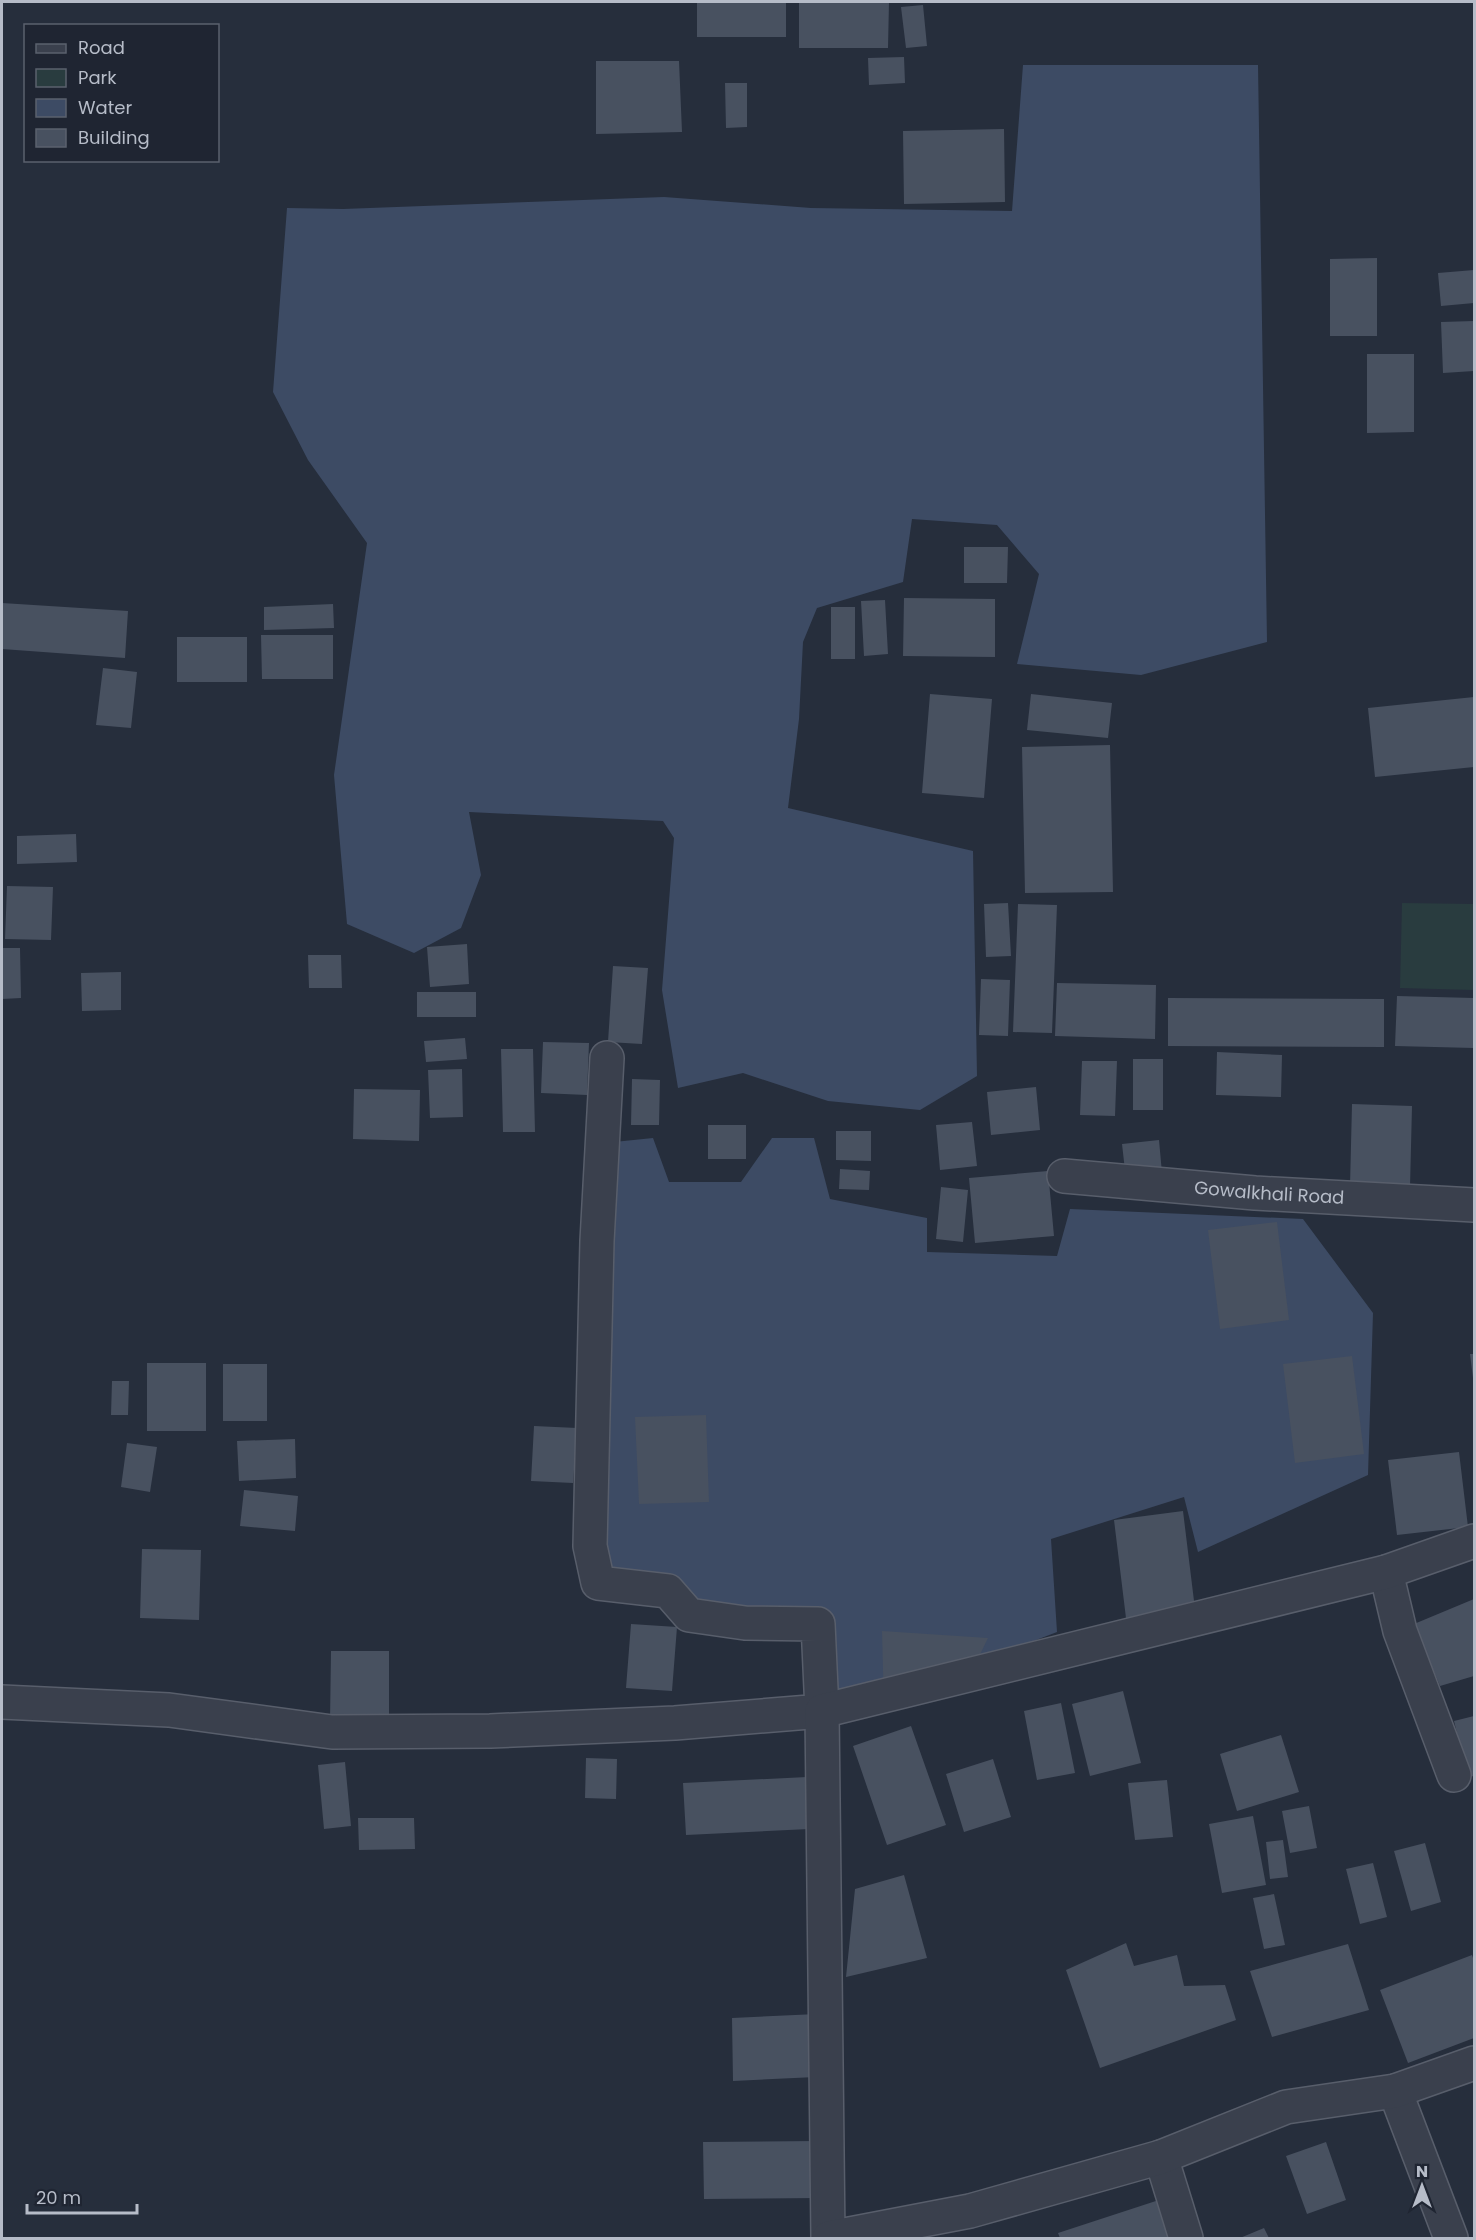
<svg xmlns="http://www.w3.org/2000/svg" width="1476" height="2240" font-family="Poppins,sans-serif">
	<rect width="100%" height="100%" fill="#262e3c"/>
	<!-- green -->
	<path fill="#293c3f" d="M 1402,903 L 1474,904 L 1474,990 L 1400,988 Z"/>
	<!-- water -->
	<path fill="#3d4b64" d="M 1023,65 L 1258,65 L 1267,642 L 1141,675 L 1017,664 L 1039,574 L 997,525 L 912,519 L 903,582 L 817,608 L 803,642 L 799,719 L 788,808 L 973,851 L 977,1076 L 920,1110 L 828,1101 L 743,1073 L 678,1088 L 662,990 L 674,838 L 663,821 L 469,812 L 481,875 L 461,928 L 414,953 L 347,924 L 334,775 L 367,543 L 308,460 L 273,392 L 287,208 L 343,209 L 664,197 L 811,208 L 1012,211 Z
		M 653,1138 L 669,1182 L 741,1182 L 772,1138 L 814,1138 L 830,1199 L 927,1218 L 927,1252 L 1057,1256 L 1070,1209 L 1303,1219 L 1373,1313 L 1368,1475 L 1198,1552 L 1184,1497 L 1051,1539 L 1057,1632 L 953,1672 L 835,1694 L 833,1617 L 705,1614 L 604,1577 L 614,1142 Z"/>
	<!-- building -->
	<path fill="#485160" d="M 697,2 L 786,2 L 786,37 L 697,37 Z
		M 799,2 L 889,2 L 888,48 L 799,48 Z
		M 923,5 L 927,46 L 906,48 L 901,7 Z
		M 904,57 L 905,83 L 869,85 L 868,58 Z
		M 596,61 L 679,61 L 682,132 L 596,134 Z
		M 725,83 L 747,83 L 747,127 L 726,128 Z
		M 1004,129 L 1005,202 L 904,204 L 903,131 Z
		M 1377,258 L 1377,336 L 1330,336 L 1330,259 Z
		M 1474,270 L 1474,303 L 1441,306 L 1438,273 Z
		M 1474,321 L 1474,371 L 1443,373 L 1441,322 Z
		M 1367,354 L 1414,354 L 1414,432 L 1367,433 Z
		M 964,547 L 1008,547 L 1007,583 L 964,583 Z
		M 904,598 L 995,599 L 995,657 L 903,656 Z
		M 885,600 L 888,654 L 864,656 L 861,601 Z
		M 2,603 L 128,611 L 125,658 L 2,649 Z
		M 333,604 L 334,628 L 264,630 L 264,607 Z
		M 831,607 L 855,607 L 855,659 L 831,659 Z
		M 261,635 L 333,635 L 333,679 L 262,679 Z
		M 177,637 L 247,637 L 247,682 L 177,682 Z
		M 103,668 L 137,672 L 131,728 L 96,725 Z
		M 930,694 L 992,699 L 984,798 L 922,793 Z
		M 1031,694 L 1112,703 L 1108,738 L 1027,730 Z
		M 1474,697 L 1474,767 L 1375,777 L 1368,708 Z
		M 1110,745 L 1113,892 L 1025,893 L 1022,747 Z
		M 76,834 L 77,862 L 17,864 L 17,836 Z
		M 7,886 L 53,887 L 51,940 L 5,939 Z
		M 1008,903 L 1011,956 L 986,957 L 984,904 Z
		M 1018,904 L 1057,905 L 1052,1033 L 1013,1032 Z
		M 467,944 L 469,984 L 430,987 L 427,947 Z
		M 2,948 L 20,948 L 21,998 L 2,999 Z
		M 308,955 L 341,955 L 342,988 L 309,988 Z
		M 613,966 L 648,968 L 642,1044 L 608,1042 Z
		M 121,972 L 121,1010 L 82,1011 L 81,973 Z
		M 981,979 L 1010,980 L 1008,1036 L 979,1035 Z
		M 1057,983 L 1156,985 L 1155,1039 L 1055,1036 Z
		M 417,992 L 476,992 L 476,1017 L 417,1017 Z
		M 1397,996 L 1474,998 L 1474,1048 L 1395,1046 Z
		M 1168,998 L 1384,999 L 1384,1047 L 1168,1046 Z
		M 465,1038 L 467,1059 L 426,1062 L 424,1041 Z
		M 543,1042 L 589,1043 L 587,1095 L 541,1093 Z
		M 501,1049 L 533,1049 L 535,1132 L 503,1132 Z
		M 1217,1052 L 1282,1055 L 1281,1097 L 1216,1095 Z
		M 1133,1059 L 1163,1059 L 1163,1110 L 1133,1110 Z
		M 1082,1061 L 1117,1061 L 1115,1116 L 1080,1115 Z
		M 462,1069 L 463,1117 L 430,1118 L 428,1070 Z
		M 632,1079 L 660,1080 L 659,1125 L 631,1125 Z
		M 1036,1087 L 1040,1130 L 991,1135 L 987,1092 Z
		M 354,1089 L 420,1090 L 419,1141 L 353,1139 Z
		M 1352,1104 L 1412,1106 L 1410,1187 L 1350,1186 Z
		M 972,1122 L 977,1166 L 940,1170 L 936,1125 Z
		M 708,1125 L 746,1125 L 746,1159 L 708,1159 Z
		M 836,1131 L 871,1131 L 871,1161 L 836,1160 Z
		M 1159,1140 L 1163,1184 L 1127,1188 L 1122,1144 Z
		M 840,1169 L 870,1171 L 869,1190 L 839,1189 Z
		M 1048,1171 L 1054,1236 L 975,1243 L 969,1178 Z
		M 941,1187 L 968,1190 L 963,1242 L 936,1239 Z
		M 1277,1222 L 1289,1320 L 1220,1329 L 1208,1230 Z
		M 1470,1354 L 1474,1354 L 1474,1377 L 1473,1378 Z
		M 1352,1356 L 1364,1454 L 1295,1463 L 1283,1364 Z
		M 147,1363 L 206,1363 L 206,1431 L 147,1431 Z
		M 223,1364 L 267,1364 L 267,1421 L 223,1421 Z
		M 112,1381 L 129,1381 L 128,1415 L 111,1415 Z
		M 706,1415 L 709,1502 L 639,1504 L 635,1417 Z
		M 534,1426 L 577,1428 L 573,1483 L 531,1481 Z
		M 295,1439 L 296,1478 L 239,1481 L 237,1441 Z
		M 127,1443 L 157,1447 L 150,1492 L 121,1487 Z
		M 1459,1452 L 1468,1527 L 1397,1535 L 1388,1460 Z
		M 244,1490 L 298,1496 L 295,1531 L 240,1526 Z
		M 1183,1511 L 1195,1609 L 1126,1618 L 1114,1520 Z
		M 142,1549 L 201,1550 L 199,1620 L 140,1618 Z
		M 1474,1599 L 1474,1676 L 1440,1686 L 1414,1624 Z
		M 631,1624 L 677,1627 L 672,1691 L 626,1688 Z
		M 882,1631 L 988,1638 L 967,1681 L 884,1709 Z
		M 331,1651 L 389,1651 L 389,1723 L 330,1722 Z
		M 1123,1691 L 1141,1763 L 1090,1776 L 1072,1704 Z
		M 1061,1703 L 1075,1773 L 1037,1780 L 1024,1711 Z
		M 1474,1716 L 1474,1776 L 1468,1777 L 1454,1721 Z
		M 911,1726 L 946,1825 L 887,1845 L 853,1746 Z
		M 1281,1735 L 1299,1792 L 1237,1811 L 1220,1754 Z
		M 586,1758 L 617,1759 L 616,1799 L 585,1798 Z
		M 993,1759 L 1011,1817 L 964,1832 L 946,1774 Z
		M 345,1762 L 351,1826 L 324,1829 L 318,1765 Z
		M 807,1777 L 809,1829 L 686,1835 L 683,1783 Z
		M 1167,1780 L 1173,1837 L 1135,1840 L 1128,1783 Z
		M 1309,1806 L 1317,1848 L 1290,1853 L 1282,1811 Z
		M 1253,1816 L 1266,1885 L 1222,1893 L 1209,1824 Z
		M 358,1818 L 414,1818 L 415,1849 L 359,1850 Z
		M 1283,1840 L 1288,1877 L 1270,1879 L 1266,1842 Z
		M 1425,1843 L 1441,1902 L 1411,1911 L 1394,1851 Z
		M 1373,1863 L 1387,1917 L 1360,1924 L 1346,1869 Z
		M 904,1875 L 927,1958 L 846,1977 L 855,1889 Z
		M 1274,1894 L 1285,1945 L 1264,1949 L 1253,1898 Z
		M 1126,1943 L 1134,1966 L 1177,1955 L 1184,1986 L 1225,1985 L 1236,2020 L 1100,2068 L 1066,1970 Z
		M 1348,1944 L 1369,2010 L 1272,2037 L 1250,1971 Z
		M 1472,1955 L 1474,1961 L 1474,2038 L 1408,2063 L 1380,1990 Z
		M 817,2014 L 816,2077 L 733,2081 L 732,2018 Z
		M 818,2141 L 818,2198 L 704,2199 L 703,2142 Z
		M 1326,2142 L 1346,2200 L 1307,2214 L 1286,2156 Z
		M 1162,2199 L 1175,2238 L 1060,2238 L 1058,2233 Z
		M 1264,2228 L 1269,2238 L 1240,2238 Z"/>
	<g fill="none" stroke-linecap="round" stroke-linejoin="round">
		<!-- minor casing -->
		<g stroke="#585e6b" stroke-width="36">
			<g id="minor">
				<path id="s1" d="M 1064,1176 L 1255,1193 L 1474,1205"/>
				<path d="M 1386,1572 L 1400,1631 L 1454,1775"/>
				<path d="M 2,1702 L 169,1710 L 332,1732 L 490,1731 L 675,1723 L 822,1711 L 818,1624 L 745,1623 L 689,1615 L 668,1591 L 598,1583 L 590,1546 L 597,1241 L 607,1058"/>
				<path d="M 1395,2091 L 1451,2238"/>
				<path d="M 1161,2157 L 1186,2238"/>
				<path d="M 828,2238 L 822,1711 L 1386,1572 L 1474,1541"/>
				<path d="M 829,2238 L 970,2211 L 1161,2157 L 1286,2107 L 1395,2091 L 1474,2063"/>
			</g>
		</g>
		<!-- minor -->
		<use href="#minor" stroke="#3a404d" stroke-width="33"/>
	</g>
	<g text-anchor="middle" stroke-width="5" stroke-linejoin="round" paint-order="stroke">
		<!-- street labels -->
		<g font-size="18" fill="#b6bcc8" stroke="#1f2532">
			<text dy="6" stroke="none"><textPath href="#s1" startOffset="206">Gowalkhali Road</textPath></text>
		</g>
	</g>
	<!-- border -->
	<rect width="1476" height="2240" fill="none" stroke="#b6bcc8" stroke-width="6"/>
	<!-- legend -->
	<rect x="24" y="24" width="195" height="138" fill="#1f2532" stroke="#5b616e" stroke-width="1.5"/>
	<rect x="36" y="44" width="30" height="9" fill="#3a404d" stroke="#5b616e" stroke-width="1.5"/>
	<text x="78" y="54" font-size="18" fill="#b6bcc8">Road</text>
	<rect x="36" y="69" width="30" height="18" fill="#293c3f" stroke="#5b616e" stroke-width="1.5"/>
	<text x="78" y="84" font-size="18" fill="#b6bcc8">Park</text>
	<rect x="36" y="99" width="30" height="18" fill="#3d4b64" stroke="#5b616e" stroke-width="1.5"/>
	<text x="78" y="114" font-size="18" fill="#b6bcc8">Water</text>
	<rect x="36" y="129" width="30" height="18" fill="#485160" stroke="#5b616e" stroke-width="1.5"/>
	<text x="78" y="144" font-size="18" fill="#b6bcc8">Building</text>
	<!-- north arrow -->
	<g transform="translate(1422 2186)" stroke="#1f2532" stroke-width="4.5" paint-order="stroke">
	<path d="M0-4.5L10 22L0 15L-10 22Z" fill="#b6bcc8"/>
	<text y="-9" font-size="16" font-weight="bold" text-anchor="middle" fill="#b6bcc8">N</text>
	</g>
	<!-- scale -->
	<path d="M27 2204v9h110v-9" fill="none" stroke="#b6bcc8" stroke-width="3"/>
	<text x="36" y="2204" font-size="18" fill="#b6bcc8" stroke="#1f2532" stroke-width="4.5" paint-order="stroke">20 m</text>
</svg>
